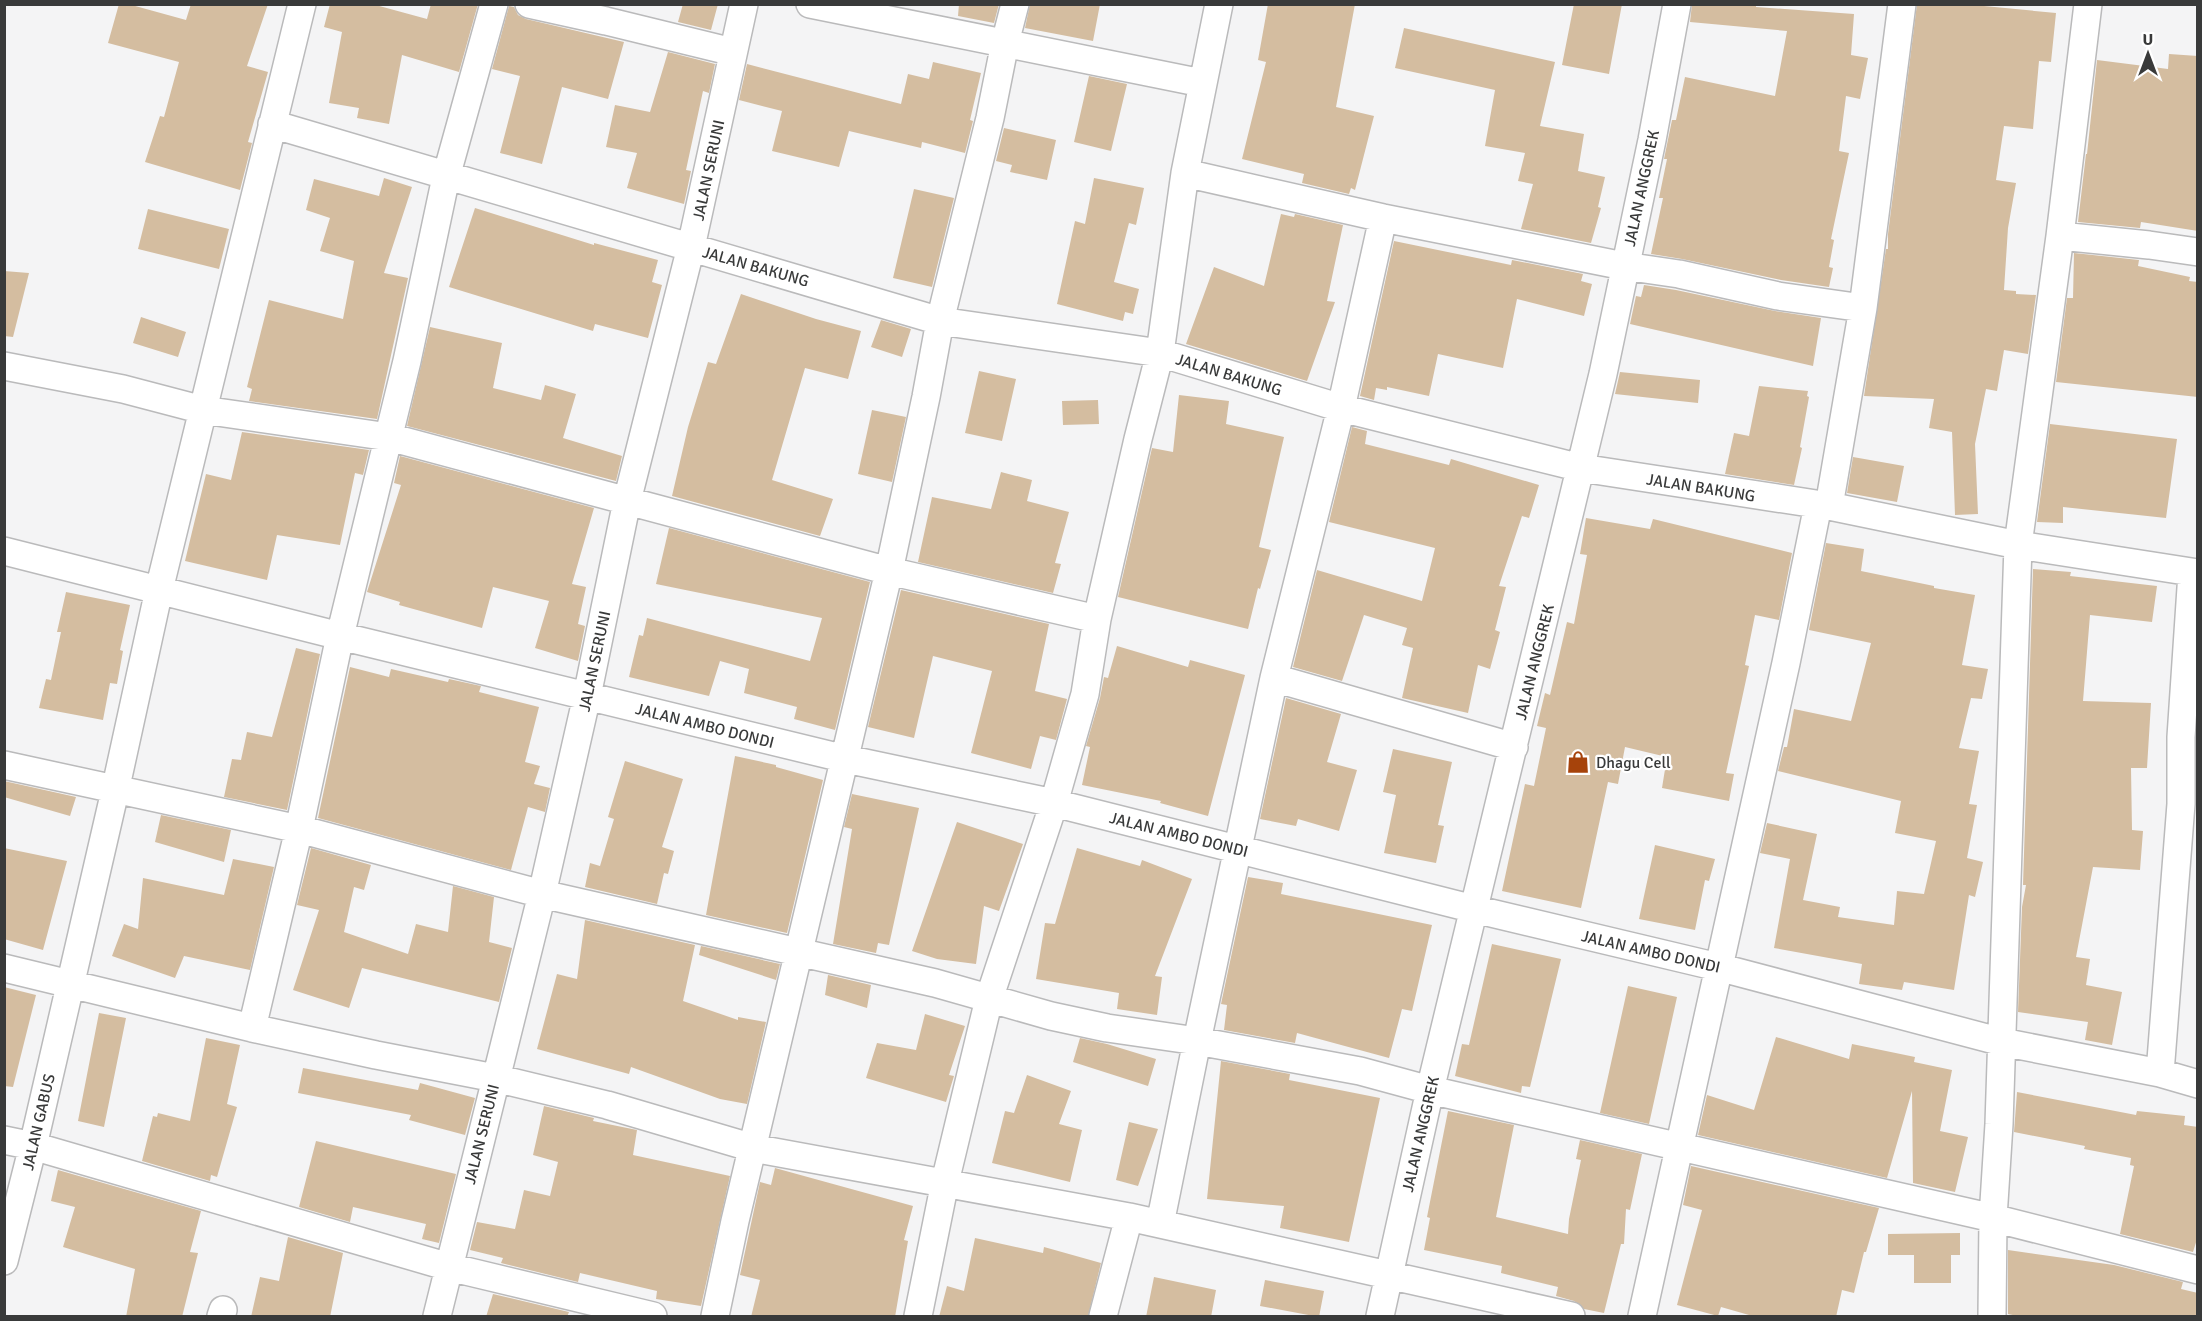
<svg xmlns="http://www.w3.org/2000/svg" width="2202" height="1321" font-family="Signika,sans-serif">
	<rect width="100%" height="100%" fill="#f4f4f5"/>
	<!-- building -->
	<path fill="#d4bda0" d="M 119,4 L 128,4 L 186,20 L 191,4 L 268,4 L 247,66 L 268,72 L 248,142 L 252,143 L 240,190 L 145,162 L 160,116 L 164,117 L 179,62 L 108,43 Z
		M 330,4 L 372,4 L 427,19 L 431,4 L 478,4 L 459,72 L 402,55 L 389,124 L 357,118 L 359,108 L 329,103 L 342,32 L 324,27 Z
		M 683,4 L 718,4 L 711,30 L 678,22 Z
		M 959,4 L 999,4 L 994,23 L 958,16 Z
		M 1030,4 L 1100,4 L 1093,41 L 1025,28 Z
		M 1268,4 L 1355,4 L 1336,107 L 1374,116 L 1355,190 L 1351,188 L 1349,194 L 1302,183 L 1304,174 L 1242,159 L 1266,62 L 1258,60 Z
		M 1574,4 L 1622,4 L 1609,74 L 1562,65 Z
		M 1692,4 L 1756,4 L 1756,7 L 1854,14 L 1851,55 L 1868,58 L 1860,99 L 1846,96 L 1839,151 L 1849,153 L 1831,239 L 1834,240 L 1829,267 L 1833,268 L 1829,287 L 1781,280 L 1682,259 L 1651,254 L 1663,198 L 1659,198 L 1667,159 L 1664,159 L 1672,120 L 1676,120 L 1685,77 L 1775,96 L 1787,31 L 1690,22 Z
		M 1917,4 L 1963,4 L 2056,13 L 2051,62 L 2039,61 L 2033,129 L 2004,126 L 1996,180 L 2016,183 L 2008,228 L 2004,290 L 2016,291 L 2016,294 L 2036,295 L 2028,354 L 2004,350 L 1997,391 L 1986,389 L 1975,444 L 1978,514 L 1955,515 L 1952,432 L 1929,428 L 1934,399 L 1864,396 L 1886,249 L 1888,249 L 1888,234 Z
		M 509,6 L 514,7 L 518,15 L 526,19 L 624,42 L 608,99 L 562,87 L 542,164 L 500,153 L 520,76 L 492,69 Z
		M 1404,28 L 1555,62 L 1540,126 L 1584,134 L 1578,171 L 1605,177 L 1598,207 L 1601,208 L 1591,243 L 1521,229 L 1533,184 L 1518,181 L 1525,153 L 1485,146 L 1495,90 L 1395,68 Z
		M 668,52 L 715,64 L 709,93 L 703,91 L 686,170 L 691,171 L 684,204 L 627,188 L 637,153 L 606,147 L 615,105 L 650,112 Z
		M 2169,54 L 2198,56 L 2198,231 L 2141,222 L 2140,228 L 2078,222 L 2086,154 L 2087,154 L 2097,60 L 2168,69 Z
		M 933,62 L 981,73 L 970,120 L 973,121 L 965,153 L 922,142 L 921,148 L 849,131 L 839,167 L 772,151 L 782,111 L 739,100 L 747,64 L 901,104 L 908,74 L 929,79 Z
		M 1089,76 L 1127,84 L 1111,151 L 1074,142 Z
		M 1004,128 L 1056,140 L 1047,180 L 1010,172 L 1012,165 L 996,161 Z
		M 384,178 L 412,187 L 384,273 L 408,278 L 377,419 L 249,401 L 252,389 L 247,387 L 269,300 L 343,319 L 354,261 L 320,251 L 330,218 L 306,210 L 314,179 L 379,196 Z
		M 1094,178 L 1144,188 L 1136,225 L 1129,223 L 1114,282 L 1139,289 L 1133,314 L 1125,312 L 1123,321 L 1057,304 L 1075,221 L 1085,224 Z
		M 914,189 L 954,198 L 932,287 L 893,278 Z
		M 475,208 L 594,245 L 594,243 L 658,260 L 652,282 L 662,285 L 648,338 L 595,324 L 593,331 L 449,287 Z
		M 148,209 L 229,229 L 219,269 L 138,249 Z
		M 1281,214 L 1294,217 L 1295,214 L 1343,225 L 1327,301 L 1335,302 L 1307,381 L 1186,344 L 1214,267 L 1264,286 Z
		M 1394,241 L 1511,265 L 1512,260 L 1583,274 L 1581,281 L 1592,284 L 1584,316 L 1517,299 L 1503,368 L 1438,354 L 1429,396 L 1387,387 L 1387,390 L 1376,388 L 1374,400 L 1360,396 Z
		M 2074,253 L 2139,260 L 2138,266 L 2190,277 L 2189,281 L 2198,282 L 2198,397 L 2056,382 L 2067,298 L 2073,298 Z
		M 4,271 L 29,273 L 13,337 L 4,336 Z
		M 1644,285 L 1676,290 L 1775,311 L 1821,318 L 1813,366 L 1630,324 L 1636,296 L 1641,297 Z
		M 741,294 L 816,319 L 861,331 L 848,379 L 805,368 L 772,480 L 833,499 L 820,536 L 672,496 L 688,427 L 708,362 L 716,364 Z
		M 141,317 L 186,332 L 178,357 L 133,343 Z
		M 881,320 L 911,329 L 902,357 L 871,347 Z
		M 430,327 L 502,343 L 493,388 L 541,400 L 545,385 L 576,394 L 563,438 L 622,456 L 616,481 L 407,426 Z
		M 979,371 L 1016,379 L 1002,441 L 965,433 Z
		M 1620,372 L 1700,380 L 1698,403 L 1615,394 Z
		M 1759,386 L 1808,391 L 1807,396 L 1809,397 L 1800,447 L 1802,448 L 1794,485 L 1725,474 L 1734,433 L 1749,436 Z
		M 1179,395 L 1229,401 L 1226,424 L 1284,437 L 1259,547 L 1271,550 L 1260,589 L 1258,588 L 1248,629 L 1118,597 L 1152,448 L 1173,452 Z
		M 1098,400 L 1099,424 L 1063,425 L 1062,401 Z
		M 872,410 L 906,417 L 892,482 L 858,474 Z
		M 2050,424 L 2177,439 L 2166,518 L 2063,507 L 2063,523 L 2037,522 Z
		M 1352,427 L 1367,431 L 1365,444 L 1449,465 L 1451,459 L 1539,485 L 1529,518 L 1522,516 L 1499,586 L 1506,587 L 1495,630 L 1500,632 L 1490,669 L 1478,665 L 1468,713 L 1402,698 L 1413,648 L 1402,645 L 1407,628 L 1364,615 L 1342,681 L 1293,667 L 1317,570 L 1422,601 L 1435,548 L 1329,522 Z
		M 242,432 L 369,450 L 363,475 L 355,473 L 340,545 L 277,535 L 267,580 L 185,561 L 206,474 L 231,480 Z
		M 400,456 L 594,508 L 572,584 L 586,587 L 578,624 L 585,626 L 578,661 L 535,648 L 549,601 L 493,587 L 482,628 L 399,605 L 400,602 L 367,592 L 401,485 L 394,483 Z
		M 1853,457 L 1904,466 L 1897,502 L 1847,493 Z
		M 1001,472 L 1032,480 L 1027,501 L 1069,512 L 1055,563 L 1061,564 L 1053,593 L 918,562 L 932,497 L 991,509 Z
		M 1586,518 L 1650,529 L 1653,519 L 1792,553 L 1779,620 L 1755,615 L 1745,665 L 1749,666 L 1726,773 L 1734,774 L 1729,801 L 1662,788 L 1667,757 L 1625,747 L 1618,784 L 1608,782 L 1581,908 L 1502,891 L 1525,784 L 1534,786 L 1546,728 L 1537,726 L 1545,693 L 1550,695 L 1567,622 L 1574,624 L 1587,555 L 1580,554 Z
		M 669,528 L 870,582 L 835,730 L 794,719 L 797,707 L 744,693 L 749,669 L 720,661 L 709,696 L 629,677 L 639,635 L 643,636 L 647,618 L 810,661 L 822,618 L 656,584 Z
		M 1826,543 L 1864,549 L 1861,571 L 1934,586 L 1934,588 L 1975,595 L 1962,665 L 1988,669 L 1982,699 L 1971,698 L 1959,748 L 1979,751 L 1969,804 L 1977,805 L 1967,858 L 1983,862 L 1975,897 L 1969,895 L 1954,990 L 1904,982 L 1902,990 L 1859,984 L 1862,964 L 1774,948 L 1790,859 L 1760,853 L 1767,823 L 1817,834 L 1803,900 L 1840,907 L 1838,917 L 1894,925 L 1897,891 L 1924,894 L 1936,841 L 1895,833 L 1901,801 L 1778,771 L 1784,747 L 1787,747 L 1794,709 L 1851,721 L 1871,643 L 1809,630 Z
		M 2033,569 L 2071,572 L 2070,576 L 2157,586 L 2152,622 L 2090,615 L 2083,701 L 2151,703 L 2147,768 L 2131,768 L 2132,830 L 2143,831 L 2140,870 L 2093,867 L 2076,957 L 2090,959 L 2086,985 L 2122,992 L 2112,1045 L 2085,1040 L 2088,1022 L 2018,1012 L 2022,907 L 2026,885 L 2023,885 Z
		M 901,590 L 1049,624 L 1035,691 L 1067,699 L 1056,740 L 1040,736 L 1031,769 L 971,753 L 992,671 L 933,656 L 914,738 L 868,727 Z
		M 66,592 L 130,605 L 120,650 L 123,651 L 117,684 L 110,683 L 103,720 L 39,708 L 46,679 L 51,680 L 61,632 L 57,632 Z
		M 1117,646 L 1188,667 L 1190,660 L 1245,675 L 1208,816 L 1160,803 L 1161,801 L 1082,785 L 1090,747 L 1086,746 L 1100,698 L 1104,677 L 1108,678 Z
		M 296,648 L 320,654 L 287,810 L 224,797 L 232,759 L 241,760 L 247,732 L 272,737 Z
		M 350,667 L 389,677 L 391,669 L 448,682 L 449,679 L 481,686 L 479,692 L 539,707 L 525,762 L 540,766 L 534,784 L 550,788 L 545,812 L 528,807 L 511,870 L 318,818 Z
		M 1286,698 L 1341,714 L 1327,762 L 1357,770 L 1339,831 L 1298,819 L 1296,826 L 1260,819 Z
		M 1393,749 L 1452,762 L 1438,825 L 1444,826 L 1436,863 L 1384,853 L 1396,795 L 1383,792 Z
		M 735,756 L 776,765 L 776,767 L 823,780 L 787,933 L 706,915 Z
		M 625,761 L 683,779 L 662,847 L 674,851 L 668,874 L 664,873 L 657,904 L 585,887 L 590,863 L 600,866 L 614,819 L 608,817 Z
		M 4,781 L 76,797 L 70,816 L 4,797 Z
		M 852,794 L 919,808 L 889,945 L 878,943 L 876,953 L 833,944 L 852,829 L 844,827 Z
		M 161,815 L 231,830 L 224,862 L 155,842 Z
		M 957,822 L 1023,844 L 999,911 L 984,906 L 976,964 L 937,959 L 912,951 Z
		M 1655,845 L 1715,859 L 1709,881 L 1705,880 L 1695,930 L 1639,919 Z
		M 4,848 L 67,861 L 43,950 L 4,939 Z
		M 311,848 L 371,865 L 364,890 L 354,887 L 344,932 L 408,954 L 416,924 L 448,932 L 453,886 L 494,897 L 489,942 L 512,948 L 499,1002 L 362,968 L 349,1008 L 293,990 L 319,910 L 297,905 Z
		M 1077,848 L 1140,866 L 1142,860 L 1192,879 L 1155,976 L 1162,977 L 1157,1015 L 1117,1009 L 1119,993 L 1036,979 L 1045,923 L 1055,924 Z
		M 233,859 L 274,867 L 250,970 L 184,956 L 175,978 L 112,956 L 124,924 L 138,929 L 143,878 L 224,895 Z
		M 1248,877 L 1283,883 L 1281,894 L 1432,925 L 1412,1011 L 1402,1009 L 1389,1058 L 1297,1033 L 1295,1043 L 1224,1030 L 1227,1005 L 1221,1004 Z
		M 585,920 L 695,945 L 683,1001 L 738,1020 L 738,1017 L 766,1022 L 747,1104 L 720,1099 L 631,1067 L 629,1074 L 537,1049 L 557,974 L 577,979 Z
		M 1492,944 L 1561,959 L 1530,1087 L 1522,1086 L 1521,1093 L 1455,1076 L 1462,1044 L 1469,1045 Z
		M 701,946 L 780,964 L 776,980 L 699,955 Z
		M 828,975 L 871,985 L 867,1008 L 825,995 Z
		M 1628,986 L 1677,997 L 1649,1124 L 1600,1113 Z
		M 4,987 L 36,995 L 13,1087 L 4,1086 Z
		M 99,1013 L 126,1018 L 104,1127 L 78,1121 Z
		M 925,1014 L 965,1026 L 949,1075 L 954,1076 L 946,1102 L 866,1078 L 877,1043 L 916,1050 Z
		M 1776,1037 L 1849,1059 L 1852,1044 L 1915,1057 L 1914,1062 L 1952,1070 L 1940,1131 L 1968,1137 L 1955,1192 L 1913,1183 L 1912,1091 L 1887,1178 L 1698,1135 L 1707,1095 L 1754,1110 Z
		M 206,1038 L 240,1045 L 227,1104 L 237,1107 L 217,1177 L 211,1175 L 210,1181 L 142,1161 L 153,1116 L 157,1117 L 158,1113 L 190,1121 Z
		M 1080,1038 L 1107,1044 L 1156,1059 L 1148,1086 L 1073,1062 Z
		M 1221,1061 L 1290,1074 L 1289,1080 L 1380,1098 L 1349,1242 L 1280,1228 L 1284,1206 L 1207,1199 Z
		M 303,1068 L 418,1090 L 420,1083 L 475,1098 L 465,1135 L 409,1120 L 411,1115 L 298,1093 Z
		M 1027,1075 L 1071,1091 L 1059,1124 L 1082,1130 L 1070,1182 L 992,1163 L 1005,1111 L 1014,1113 Z
		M 2017,1092 L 2136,1115 L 2137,1111 L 2185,1116 L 2184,1125 L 2198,1127 L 2198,1236 L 2193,1252 L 2120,1234 L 2134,1166 L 2130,1165 L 2131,1158 L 2084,1149 L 2085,1146 L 2014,1132 Z
		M 544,1106 L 594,1118 L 593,1121 L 637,1130 L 633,1155 L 730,1176 L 701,1306 L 656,1299 L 657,1291 L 580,1273 L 578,1282 L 501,1263 L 503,1258 L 470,1250 L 477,1222 L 515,1229 L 524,1190 L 550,1196 L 558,1162 L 533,1155 Z
		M 1448,1111 L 1514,1125 L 1496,1217 L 1568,1234 L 1569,1219 L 1581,1160 L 1576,1159 L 1580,1140 L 1642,1154 L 1630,1210 L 1626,1209 L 1624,1244 L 1621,1244 L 1604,1313 L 1584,1309 L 1574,1301 L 1556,1296 L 1558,1287 L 1501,1273 L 1502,1266 L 1424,1250 L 1430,1218 L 1427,1217 Z
		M 1129,1122 L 1158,1129 L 1138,1186 L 1116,1180 Z
		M 316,1141 L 456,1174 L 439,1243 L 422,1239 L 426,1224 L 353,1207 L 350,1222 L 299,1207 Z
		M 1691,1166 L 1879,1208 L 1866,1252 L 1864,1252 L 1854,1293 L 1842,1290 L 1836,1317 L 1756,1317 L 1721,1307 L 1718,1316 L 1677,1305 L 1702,1210 L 1683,1205 Z
		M 775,1168 L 913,1206 L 904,1240 L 908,1241 L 895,1317 L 751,1317 L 760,1280 L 740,1275 L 760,1182 L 771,1185 Z
		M 58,1170 L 201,1211 L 190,1252 L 198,1253 L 182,1317 L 126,1317 L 135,1269 L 63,1247 L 75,1207 L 51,1201 Z
		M 1960,1233 L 1960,1255 L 1951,1255 L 1951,1283 L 1914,1283 L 1914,1255 L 1888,1255 L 1888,1234 Z
		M 288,1237 L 343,1253 L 330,1317 L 251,1317 L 260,1277 L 279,1281 Z
		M 975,1238 L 1043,1253 L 1044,1247 L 1101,1263 L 1088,1317 L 939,1317 L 947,1286 L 964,1291 Z
		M 2008,1250 L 2114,1265 L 2183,1282 L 2181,1289 L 2198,1293 L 2198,1317 L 2022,1317 L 2008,1314 Z
		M 1154,1277 L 1216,1290 L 1211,1317 L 1146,1317 Z
		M 1265,1280 L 1324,1291 L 1319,1317 L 1260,1306 Z
		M 493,1294 L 569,1312 L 567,1317 L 486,1317 Z"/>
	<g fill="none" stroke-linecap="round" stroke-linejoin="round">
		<!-- minor casing -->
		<g stroke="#bababb" stroke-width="30">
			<path id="minor" d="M 529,4 L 606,21 L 733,52
				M 810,4 L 1202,83
				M 272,124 L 940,321 L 1160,353 L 1341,408 L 1581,468 L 1829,506 L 2018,545 L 2198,573
				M 1185,173 L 1383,218 L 1624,266 L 1679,274 L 1778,296 L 1863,308
				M 2060,236 L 2149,245 L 2198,252
				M 4,366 L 123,389 L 203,410 L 389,437 L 889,571 L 1097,619
				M 1829,506 L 1863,308 L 1902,4
				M 4,551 L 340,636 L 846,759 L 1054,803 L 1474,909 L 1718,967 L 2002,1042 L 2160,1073 L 2198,1084
				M 1274,678 L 1514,747
				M 4,765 L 299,829 L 542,894 L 935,983 L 1051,1016 L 1107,1028 L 1197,1041 L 1360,1071 L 1430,1090 L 1993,1218 L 2198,1270
				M 4,968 L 252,1028 L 376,1055 L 495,1078 L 607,1105 L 753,1148 L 1129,1217 L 1571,1316
				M 252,1028 L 299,829 L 340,636 L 407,361 L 446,177 L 494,4
				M 2160,1073 L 2181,804 L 2181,737 L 2192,573
				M 4,1140 L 33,1146 L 449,1267 L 653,1316
				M 1160,1224 L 1197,1041 L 1274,678 L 1341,408 L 1383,218
				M 4,1261 L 33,1146 L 115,791 L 159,590 L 302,4
				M 221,1316 L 223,1310
				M 437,1316 L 542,894 L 587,696 L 627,501 L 691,247 L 744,4
				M 715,1316 L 735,1221 L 889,571 L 926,397 L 940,321 L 990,118 L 1005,43 L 1015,4
				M 918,1316 L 945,1182 L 989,999 L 1054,803 L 1085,694 L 1097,619 L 1138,439 L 1160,353 L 1185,173 L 1219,4
				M 1103,1316 L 1129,1217
				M 1380,1316 L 1430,1090 L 1603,374 L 1652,140 L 1677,4
				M 1642,1316 L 1786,663 L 1818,505
				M 1992,1316 L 1993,1218 L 1999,1124 L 2018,545 L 2060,236 L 2088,4"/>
		</g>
		<!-- minor -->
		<use href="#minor" stroke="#fff" stroke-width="27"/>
	</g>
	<!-- icons -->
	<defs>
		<g id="shop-bare" transform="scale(1.8)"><path d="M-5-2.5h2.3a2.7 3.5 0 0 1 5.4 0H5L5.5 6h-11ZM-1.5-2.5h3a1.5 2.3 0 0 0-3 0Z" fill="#a6430b" stroke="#fff" stroke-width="2.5" paint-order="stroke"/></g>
	</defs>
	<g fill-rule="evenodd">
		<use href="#shop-bare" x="1578" y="762"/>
	</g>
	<g text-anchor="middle" stroke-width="4.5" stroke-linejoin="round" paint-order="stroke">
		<!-- street labels -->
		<g font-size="16" fill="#393a3a" stroke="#fff">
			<text transform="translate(708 170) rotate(-78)" y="6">JALAN SERUNI</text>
			<text transform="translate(1641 188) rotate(-78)" y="6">JALAN ANGGREK</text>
			<text transform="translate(756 266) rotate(16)" y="6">JALAN BAKUNG</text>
			<text transform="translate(1229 374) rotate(17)" y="6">JALAN BAKUNG</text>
			<text transform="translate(1701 487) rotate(9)" y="6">JALAN BAKUNG</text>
			<text transform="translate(594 661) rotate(-78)" y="6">JALAN SERUNI</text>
			<text transform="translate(1534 662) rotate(-76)" y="6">JALAN ANGGREK</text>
			<text transform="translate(705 725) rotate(14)" y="6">JALAN AMBO DONDI</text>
			<text transform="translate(1179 834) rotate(14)" y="6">JALAN AMBO DONDI</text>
			<text transform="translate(1651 951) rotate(13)" y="6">JALAN AMBO DONDI</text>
			<text transform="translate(38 1122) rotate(-77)" y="6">JALAN GABUS</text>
			<text transform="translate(481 1134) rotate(-76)" y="6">JALAN SERUNI</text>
			<text transform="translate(1420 1134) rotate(-77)" y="6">JALAN ANGGREK</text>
		</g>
		<!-- poi labels -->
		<g font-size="16" fill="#393a3a" stroke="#fff" text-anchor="start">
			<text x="1596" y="768">Dhagu Cell</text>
		</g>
	</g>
	<!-- border -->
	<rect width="2202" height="1321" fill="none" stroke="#393a3a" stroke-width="12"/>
	<!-- north arrow -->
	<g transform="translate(2148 54)" stroke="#ffffff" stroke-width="4.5" paint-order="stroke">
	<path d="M0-4.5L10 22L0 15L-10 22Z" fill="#393a3a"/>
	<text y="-9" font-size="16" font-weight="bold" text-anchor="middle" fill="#393a3a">U</text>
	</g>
</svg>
